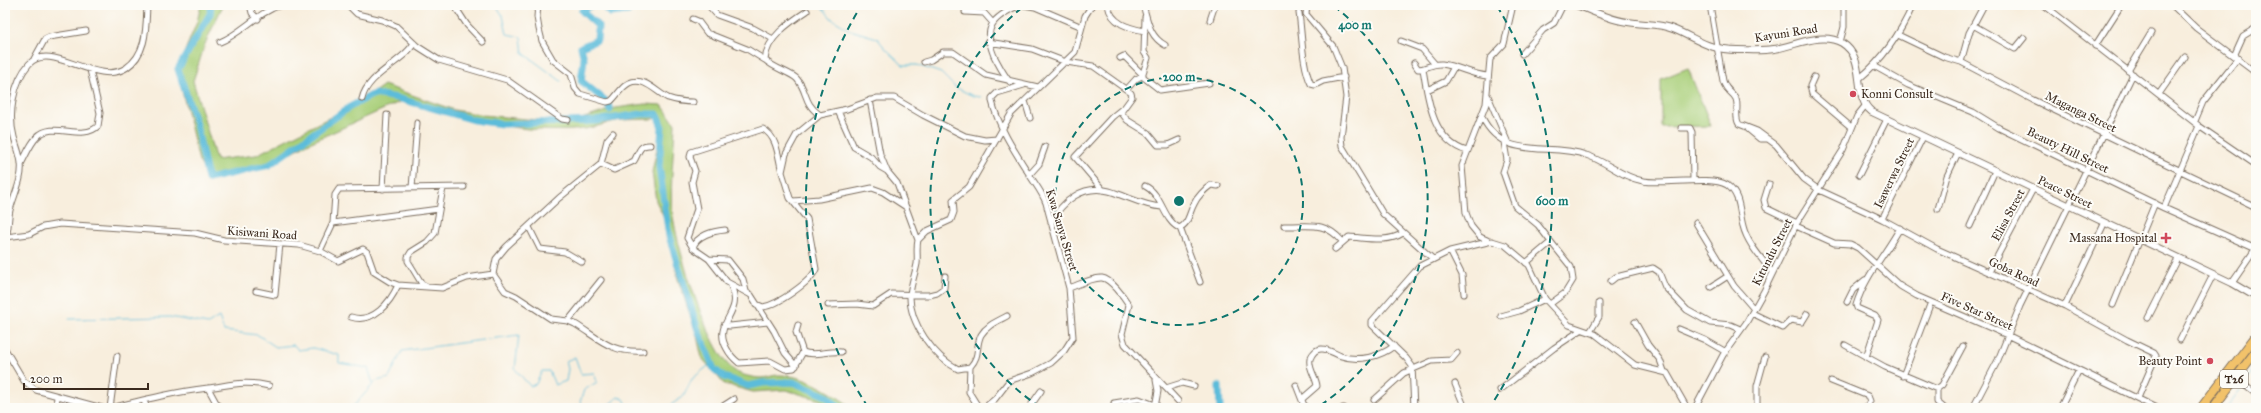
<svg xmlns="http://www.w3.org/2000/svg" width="2261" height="413" font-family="'IM FELL Great Primer',serif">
	<rect width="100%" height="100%" fill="#fdfcf7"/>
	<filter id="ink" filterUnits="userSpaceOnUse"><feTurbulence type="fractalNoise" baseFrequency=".025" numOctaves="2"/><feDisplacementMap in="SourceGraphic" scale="8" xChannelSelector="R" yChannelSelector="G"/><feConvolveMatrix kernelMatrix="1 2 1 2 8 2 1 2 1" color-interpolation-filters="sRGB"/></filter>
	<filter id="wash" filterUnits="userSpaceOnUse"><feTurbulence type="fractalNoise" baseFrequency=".012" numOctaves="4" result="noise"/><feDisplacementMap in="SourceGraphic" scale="16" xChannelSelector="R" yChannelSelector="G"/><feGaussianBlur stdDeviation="0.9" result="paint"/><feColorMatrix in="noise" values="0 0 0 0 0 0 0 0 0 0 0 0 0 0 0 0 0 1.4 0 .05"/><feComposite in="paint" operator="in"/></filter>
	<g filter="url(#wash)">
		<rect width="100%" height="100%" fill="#f8eedd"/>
		<!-- green -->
		<path fill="#a9cf79" stroke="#727c4c" d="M 201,5 L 223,5 L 205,44 L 193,81 L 216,160 L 256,155 L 362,101 L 384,85 L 454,110 L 482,115 L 569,123 L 616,108 L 645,104 L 662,105 L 675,124 C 674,152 670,180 672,209 C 675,242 708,353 735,371 C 740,375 755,378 761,378 C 767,378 773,375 779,375 C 806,375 832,393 853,408 L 829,408 L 820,400 L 786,390 L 753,392 L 724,384 L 702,358 L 696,332 L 678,279 L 666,221 L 656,201 L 652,172 L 661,131 L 660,118 C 647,120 635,119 623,120 C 610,121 598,127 585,129 C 524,136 463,118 406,99 L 305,145 L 268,165 L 210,180 L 199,161 L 177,70 L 197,22 Z
			M 1688,68 L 1711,126 L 1661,127 L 1661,79 Z"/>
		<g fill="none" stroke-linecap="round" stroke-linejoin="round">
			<!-- stream -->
			<path stroke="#5cbcda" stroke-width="1" d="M 496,5 L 503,16 L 507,34 L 521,37 L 523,53 L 561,81
				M 816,5 L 823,8 L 832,19 L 850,30 L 877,38 L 885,48 L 903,65 L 917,65 L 941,73 L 955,87 L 973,96 L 981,97
				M 69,319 L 170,317 L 208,324 L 219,317 L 224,331 L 258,335 L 276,347 L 294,345 L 298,350 L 313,348 L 339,355 L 339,363 L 368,368 L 373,384
				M 2244,383 L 2256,367
				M 352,408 L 376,381 L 389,378 L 402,351 L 519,335 L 515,369 L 530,386 L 536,384 L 542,371 L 549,371 L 555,385 L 566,381 L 568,369 L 566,361 L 575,357 L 581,374 L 594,373 L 597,382 L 584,390 L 580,402 L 586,408
				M 605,408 L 618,397 L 624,399 L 627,405 L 626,408
				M 666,408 L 683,397 L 692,379 L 708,366 L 714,369
				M 2226,408 L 2240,390"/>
			<!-- river -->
			<path stroke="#5cbcda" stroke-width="7" d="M 211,5 L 210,14 L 178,69 L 196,124 L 208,179 L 269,165 L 350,107 L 374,94 L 397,98 L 474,120 L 502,124 L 595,121 L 641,114 L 657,114 L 662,127 L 659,166 L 669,236 L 698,330 L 714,369 L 724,377 L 748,386 L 763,383 L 793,382 L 826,396 L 840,408
				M 591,5 L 582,11 L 598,26 L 597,40 L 581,47 L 584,59 L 581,81 L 607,102 L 610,110
				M 602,5 L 610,13 L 628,11 L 629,5
				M 1219,386 L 1220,408"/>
		</g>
	</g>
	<g filter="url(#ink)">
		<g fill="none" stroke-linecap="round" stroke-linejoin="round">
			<!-- minor casing -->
			<g stroke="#7d6f61" stroke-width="7">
				<path id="minor" d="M 250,5 L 252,13 L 258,19
					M 348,5 L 357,14 L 382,20 L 396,26 L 417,46 L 439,60 L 507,80 L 562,119 L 568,120
					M 454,5 L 467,25 L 483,42
					M 538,5 L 537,17 L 539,29 L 542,41 L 553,60 L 571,74 L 575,88 L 580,94 L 607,102 L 611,101 C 617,96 621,87 629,83 C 644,76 656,92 668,98 C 677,101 684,102 693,102
					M 708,5 L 717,15 L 753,28 L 773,39
					M 1024,5 L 1035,7 L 1082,27
					M 1108,5 C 1111,24 1129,28 1145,31
					M 1143,5 C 1148,21 1149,36 1165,45
					M 1307,5 L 1306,14 L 1333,46 L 1342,68 L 1346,97 L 1341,137 L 1342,146 L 1383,214 L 1433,259
					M 1710,5 L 1723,81 C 1727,93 1732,91 1736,99 C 1739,107 1734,117 1739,124 L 1757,131 L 1776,145 L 1804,179 L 1819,190 L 1882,219 L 1937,249 L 2065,306 L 2127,340 L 2154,353 L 2156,356 L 2138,398
					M 2044,5 L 2199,126 L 2256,165
					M 2172,5 L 2196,28 L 2256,73
					M 807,11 C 790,22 766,38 765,60 C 775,69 792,73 797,79 C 808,92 803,103 820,115 L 847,109 L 877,98 L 894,98 L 923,115 L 965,136 L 985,140 L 997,139
					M 1592,11 L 1596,5
					M 965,12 L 984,13 L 992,22
					M 1299,13 C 1302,34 1302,66 1311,84 L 1315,85 L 1323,81 L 1344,77
					M 693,19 L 698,21 L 707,33 L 747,49 L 765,60
					M 1210,20 L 1215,5
					M 1973,25 L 2015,49 L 2024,38
					M 1898,35 L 1944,57 L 1961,62 L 2033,100 L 2256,207
					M 1401,41 L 1422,49 L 1434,63
					M 220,42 C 242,33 258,12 281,5
					M 988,42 L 1032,49 L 1066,62 L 1093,66 L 1131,93 L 1132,97 L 1121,112 L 1127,120 L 1148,133 L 1158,145 L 1168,145 L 1179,140
					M 1840,42 L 1844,27 L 1844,5
					M 2095,46 L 2120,7
					M 1522,54 L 1543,30 L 1554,23 L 1563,5
					M 2234,56 L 2243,36 L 2256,28
					M 1120,58 L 1124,56 L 1143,75
					M 34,59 L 45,39 L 49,37 L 86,31
					M 924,62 L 931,60 L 943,52 L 953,52 L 986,75 L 1038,87
					M 1961,62 L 1969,33 L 1984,5
					M 1414,63 L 1418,69 C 1426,69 1432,63 1442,64 C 1458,66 1472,75 1488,76
					M 1874,66 L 1908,85 L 1973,112 L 1999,128 L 2164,208 L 2256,249
					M 1423,69 C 1428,99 1432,141 1467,151
					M 2128,71 L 2151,33
					M 1142,76 L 1148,58 L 1144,52 L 1145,17
					M 1814,77 L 1810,86 L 1812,94 L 1851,127
					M 1860,78 C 1883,59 1901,32 1913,5
					M 1010,82 C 1003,74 999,65 994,56 C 982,27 993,17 1020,5
					M 1127,89 L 1136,79 L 1142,76 L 1160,90 L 1209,83
					M 1427,90 L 1446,81 L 1454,67
					M 2159,94 L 2185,57
					M 1488,96 L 1508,143
					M 362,99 C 367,74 404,62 414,43
					M 870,100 L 880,154 L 887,171 L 897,183 L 918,240
					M 1025,101 L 1030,118
					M 838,111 L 854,147 L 871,157 L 880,167 L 887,171
					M 1482,117 C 1504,162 1547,142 1586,155 C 1606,161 1621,177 1643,181 C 1664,185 1711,175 1727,185 C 1741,195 1739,212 1743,226 C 1747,243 1762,259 1772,272
					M 2195,121 L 2203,102 L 2238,58
					M 1681,128 L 1690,128 L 1692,132 L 1693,180
					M 1748,129 L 1760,139 L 1768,139
					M 613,133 L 607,140 L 601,164 L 559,198 L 506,247 L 496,259 L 493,274 L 505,291 L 516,296 L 551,319 L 568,321 L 575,324 C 601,340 611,353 643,351
					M 1504,142 L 1507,160 L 1503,172 L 1515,206 L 1538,225 L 1551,242 L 1526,263
					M 21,164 C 26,155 30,144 37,137 C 53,120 82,142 98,126 L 100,113 L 90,70
					M 601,164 L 614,170 L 634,161 C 639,153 639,144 650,145
					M 782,172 C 778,158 778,137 763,129 L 691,152 L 690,157 L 695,171 L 692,182 L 697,209 L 687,238 L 693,248 L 709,259 L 727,282 L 751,295 L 774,331 L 785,353 L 796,366
					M 1029,175 L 1039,164 L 1045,147
					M 1859,175 L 1887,119
					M 1769,184 L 1764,200 L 1766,208 L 1797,223
					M 1145,186 C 1162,194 1163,220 1179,228 C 1189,224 1189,213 1194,204 C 1197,197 1205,189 1211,185 L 1218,186
					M 412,188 L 417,123
					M 383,189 L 387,115
					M 1103,190 L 1075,157 L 1112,117 L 1122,109
					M 793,201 L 819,199 L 872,188 L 883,192 L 906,207
					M 5,203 L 12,203
					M 2164,208 L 2199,126
					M 1938,209 L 1947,176 L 1958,153
					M 1882,219 L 1923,137
					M 333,223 L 439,209
					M 1051,223 C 1062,201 1083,184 1109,191 C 1127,196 1143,206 1162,207
					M 1696,223 L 1734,286 L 1754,309
					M 1284,226 C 1308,227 1324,220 1342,241
					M 1796,226 L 1834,243 L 1850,244 L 1858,248 L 1900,286 L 1917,296 L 2007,335 L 2157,408
					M 1970,226 L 1995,171
					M 529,227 L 540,249 L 565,252 L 582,262
					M 1180,228 L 1200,282
					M 6,237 L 29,234 L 43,227 L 60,224 L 195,233 L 224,240 L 299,245 L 320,251 L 338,261 L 363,249 L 367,252 L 374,272 L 390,282 L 398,285 L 442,288 L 467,278 L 493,274
					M 5,240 C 9,231 8,219 10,210 C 14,195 23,178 21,163 C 20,154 16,145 14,137 C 8,115 13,82 29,64 C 51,40 96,87 126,68 C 147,54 146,28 147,5
					M 1487,240 L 1480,237 L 1471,226 L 1466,213 L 1462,166 L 1486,104 L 1490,59 L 1504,44 L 1513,5
					M 693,248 C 696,235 714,231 725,230
					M 1335,249 L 1349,237 C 1367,238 1388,243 1403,233
					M 320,251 L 333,223 L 335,195 L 339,189 L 464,187
					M 1450,251 L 1462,275 L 1464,294
					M 709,259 L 728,260 L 743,279 L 746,291
					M 1989,272 L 2033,189
					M 1611,281 L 1616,277 L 1653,268 L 1659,272 L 1665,287 L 1687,310 L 1710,323 L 1731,325 L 1740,329
					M 2232,283 L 2256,248
					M 426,286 L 422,284 L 408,261 L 408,257 L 411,252 L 427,242 L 435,233 L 443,188
					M 731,286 C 745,314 711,322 727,349 C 730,355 734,359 739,363 L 770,361 L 785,369 L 794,368 L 803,352 L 796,332 L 798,325
					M 1711,287 L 1728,276
					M 1069,288 C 1078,285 1093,277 1102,278 C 1111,279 1124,297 1129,305 L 1122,334 L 1125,344 L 1178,401
					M 256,291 L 275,295 L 280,244
					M 1847,302 L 1853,290 L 1865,280
					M 756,304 L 763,307 C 777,305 811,282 816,269 L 807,219 L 790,198 L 782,172 L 786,154 L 797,134 L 820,115
					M 1550,304 L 1565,293 L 1573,280 L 1571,267 L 1551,242
					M 828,305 L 857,304 L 873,306 L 891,294 L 929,295 L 937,293 L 944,288 L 945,276
					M 2113,305 L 2155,203
					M 2065,306 L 2104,224
					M 1752,313 L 1783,328 L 1791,320 L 1802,322 L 1807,314
					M 1007,316 C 998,321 987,325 981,335 C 975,347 981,355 970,367 L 958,369 C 934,357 909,323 910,295 C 911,284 915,274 917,264 C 918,256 916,248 918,240 L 927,231 L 951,220 L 954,212 L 953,200 L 969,187 L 1011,114 L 1075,52 L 1085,16 L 1092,5
					M 1501,316 L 1519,311 L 1545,299
					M 351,317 C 373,324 390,303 398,285
					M 2148,318 L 2178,259
					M 568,321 L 601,280
					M 1635,322 L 1648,345 L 1660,360 L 1664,371
					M 724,325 L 730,326 L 768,322
					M 1679,329 L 1705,340 L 1726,352
					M 1590,332 L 1599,317 L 1599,303
					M 2180,340 L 2213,275
					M 1845,345 L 1885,367 L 1937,389
					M 5,349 L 24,381 L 36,390 L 102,408
					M 803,352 C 814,357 829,350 841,352
					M 1866,357 L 1878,320 L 1875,316 L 1857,308 L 1856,305 C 1865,276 1885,255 1900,228
					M 970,367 L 969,392 L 979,408
					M 1903,376 L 1931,302
					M 2235,378 L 2256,394
					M 1831,381 L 1868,396 L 1870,401 L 1866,408
					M 1455,384 L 1465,408
					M 1296,385 L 1305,408
					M 208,388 L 219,408
					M 1166,388 L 1182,383 L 1194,386
					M 1500,390 L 1554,348 L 1581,330
					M 1302,399 L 1317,386 C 1316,376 1308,369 1310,359 C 1312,354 1316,349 1321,349 C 1327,348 1335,354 1341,356 C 1358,362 1380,357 1394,346
					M 1374,400 L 1404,373 L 1432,361 L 1451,360 L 1457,353
					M 144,401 L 147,408
					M 1114,403 L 1139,399 L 1155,405
					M 1975,404 L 1998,360 L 2020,306 L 2133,74
					M 1155,407 L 1158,391 L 1156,380
					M 56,408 L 57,396
					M 110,408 L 117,356
					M 111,408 C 143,400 174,392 208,388 C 231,385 244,380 269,386
					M 720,408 L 734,399
					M 984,408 L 995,399 L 1009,381 L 1032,373 L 1051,363 L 1064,351 L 1073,337 L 1069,288 L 1046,203 C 1042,192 1035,184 1029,174 C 1015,152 998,126 992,101 L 992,98 L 997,93 L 1024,85
					M 1029,408 L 1041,391
					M 1343,408 L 1344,408
					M 1414,408 L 1412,366 L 1406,358 L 1372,325 L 1372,321 L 1420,266 L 1450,251 L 1492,241 L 1505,245 L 1529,265 L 1545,299 L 1569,325 L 1595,334 L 1635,365 L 1667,373 L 1687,408
					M 1695,408 L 1723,355 L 1746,323 L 1764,291 L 1797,223 L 1843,150 L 1857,116 L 1865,106
					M 1757,408 L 1757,386 L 1765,357
					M 1944,408 L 1937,402 L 1937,389 L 1942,385 L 1963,346
					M 2060,408 L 2079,370"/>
			</g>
			<!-- tertiary casing -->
			<g stroke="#7d6f61" stroke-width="8">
				<path id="tertiary" d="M 1576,5 C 1593,11 1610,20 1628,22 C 1643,25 1659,23 1673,29 C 1698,39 1707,50 1738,50 C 1750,50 1762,51 1774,49 C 1795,46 1821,31 1842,43 C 1868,59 1851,96 1872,112 L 2232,283 L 2256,297"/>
			</g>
			<!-- trunk casing -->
			<g stroke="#7d6f61" stroke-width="10">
				<path id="trunk" d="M 2201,408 L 2256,336
					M 2213,408 L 2256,351"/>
			</g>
			<!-- minor -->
			<use href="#minor" stroke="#fff" stroke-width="5"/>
			<!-- tertiary -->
			<use href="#tertiary" stroke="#fff" stroke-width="6"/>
			<!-- trunk -->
			<use href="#trunk" stroke="#f2c26a" stroke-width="8"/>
		</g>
	</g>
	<!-- distance rings -->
	<g fill="none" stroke="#0f766e" stroke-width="2" stroke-dasharray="7 5">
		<circle cx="1179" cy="201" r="124"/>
		<path d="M1040 407A249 249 0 0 1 1024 6M1334 6A249 249 0 0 1 1318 407"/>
		<path d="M868 407A373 373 0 0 1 861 6M1497 6A373 373 0 0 1 1490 407"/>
	</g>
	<!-- markers -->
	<g fill="#d1495b" stroke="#fdfcf7" stroke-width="1.5">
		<circle cx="1853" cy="94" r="4"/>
		<path d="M2164 232h4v4h4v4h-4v4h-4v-4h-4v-4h4z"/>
		<circle cx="2210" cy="361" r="4"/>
	</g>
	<g text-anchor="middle" stroke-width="4" stroke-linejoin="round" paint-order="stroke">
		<!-- shield labels -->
		<rect fill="#fdfcf7" stroke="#75695f" stroke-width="1" x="2220" y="370" width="28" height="18" rx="3"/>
		<g font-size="11" font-weight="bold" fill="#3b2a1e">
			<text x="2234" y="383">T26</text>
		</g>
		<!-- street labels -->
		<g font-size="12" fill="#3b2a1e" stroke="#fdfcf7">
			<text transform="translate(1786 33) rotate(-9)" y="4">Kayuni Road</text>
			<text transform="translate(2081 112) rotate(26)" y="4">Maganga Street</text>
			<text transform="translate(2068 150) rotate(26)" y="4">Beauty Hill Street</text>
			<text transform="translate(1894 173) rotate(-64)" y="4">Isawerwa Street</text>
			<text transform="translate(2065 192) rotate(26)" y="4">Peace Street</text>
			<text transform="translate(2008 215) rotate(-62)" y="4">Elisa Street</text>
			<text transform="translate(1062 230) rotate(73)" y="4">Kwa Sanya Street</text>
			<text transform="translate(262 233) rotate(4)" y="4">Kisiwani Road</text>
			<text transform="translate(1772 252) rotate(-63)" y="4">Kitundu Street</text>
			<text transform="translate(2014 272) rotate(25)" y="4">Goba Road</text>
			<text transform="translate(1977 311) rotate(24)" y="4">Five Star Street</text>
		</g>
		<!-- poi labels -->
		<g font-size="12" fill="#3b2a1e" stroke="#fdfcf7" text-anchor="end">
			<text x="1861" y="98" text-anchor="start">Konni Consult</text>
			<text x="2157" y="242">Massana Hospital</text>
			<text x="2202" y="365">Beauty Point</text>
		</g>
	</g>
	<circle cx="1179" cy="201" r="6" fill="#0f766e" stroke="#fdfcf7" stroke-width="2"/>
	<g font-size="12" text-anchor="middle" font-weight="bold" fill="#0f766e" stroke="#fdfcf7" stroke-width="4" stroke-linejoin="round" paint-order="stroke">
		<text x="1355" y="29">400 m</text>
		<text x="1179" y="81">200 m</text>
		<text x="1552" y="205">600 m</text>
	</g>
	<!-- margin -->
	<rect width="2261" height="413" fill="none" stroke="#fdfcf7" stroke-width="20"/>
	<!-- scale -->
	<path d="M24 383v6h124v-6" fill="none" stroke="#3b2a1e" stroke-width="2"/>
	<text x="30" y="383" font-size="12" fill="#3b2a1e" stroke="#fdfcf7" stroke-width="3" paint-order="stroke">200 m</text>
</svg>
